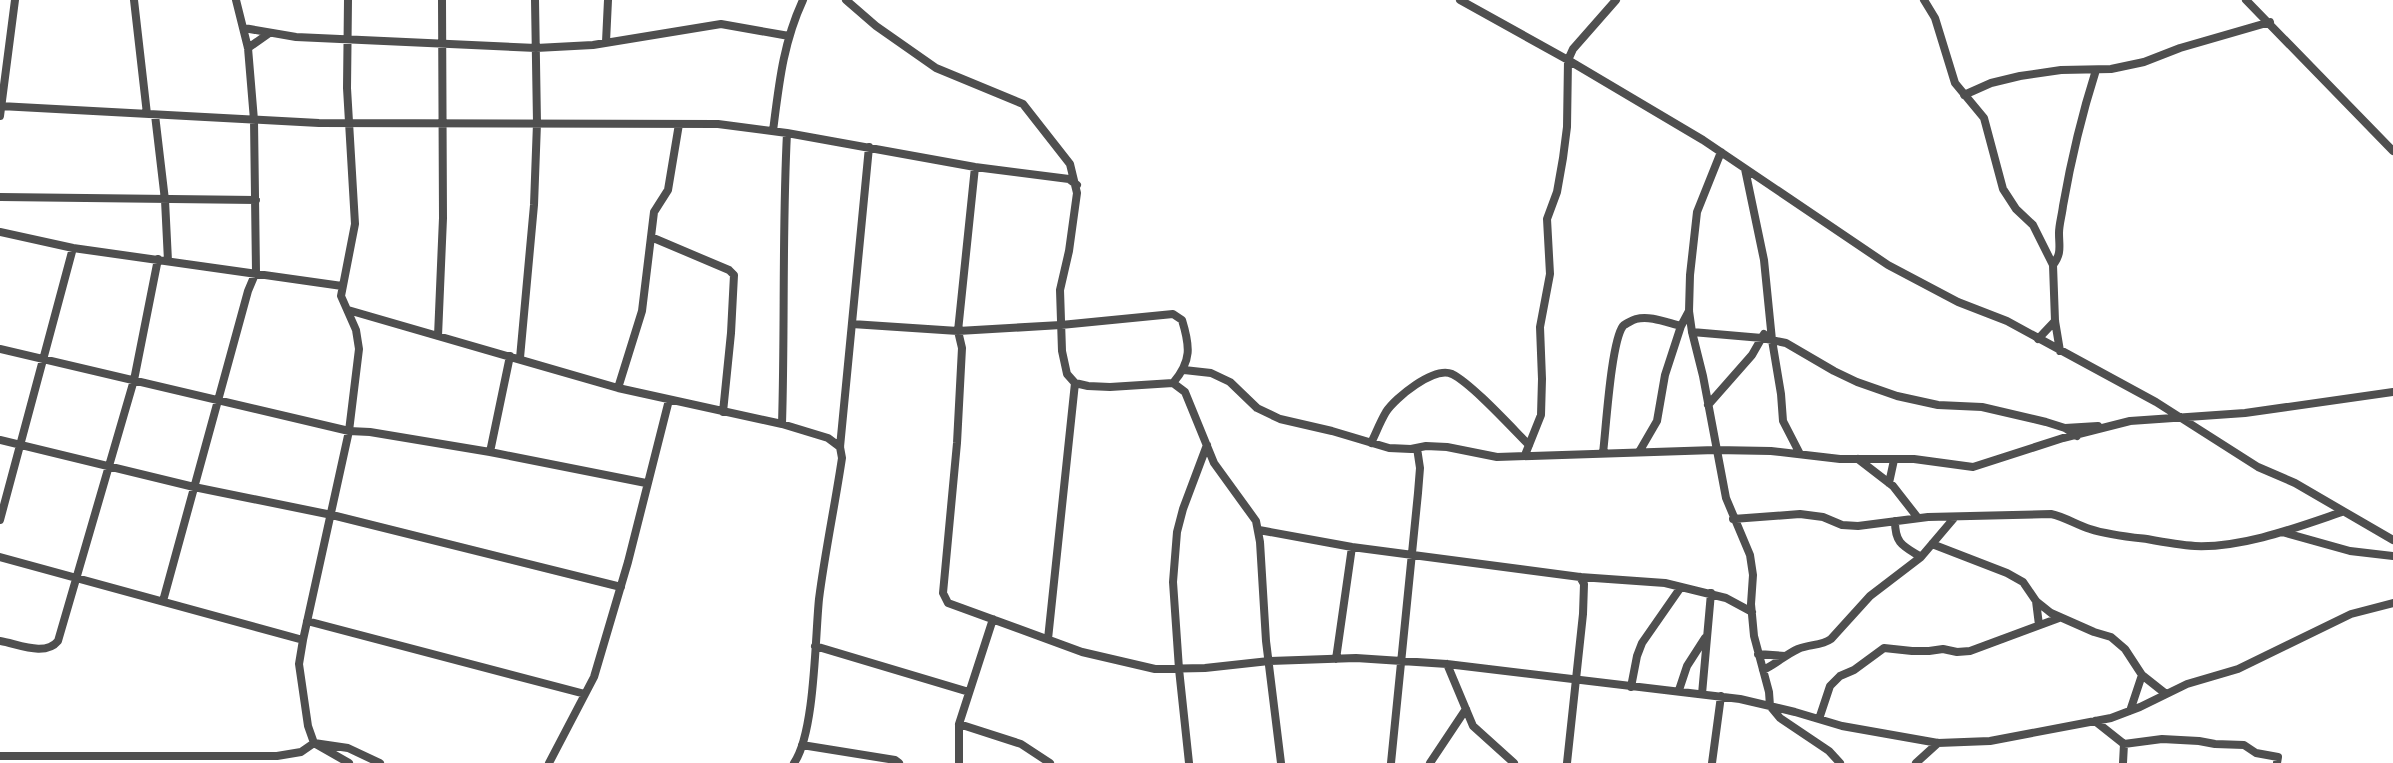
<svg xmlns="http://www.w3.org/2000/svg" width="2393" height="763" font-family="Figtree,sans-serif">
	<rect width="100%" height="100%" fill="#fff"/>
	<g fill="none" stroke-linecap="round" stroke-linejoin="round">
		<!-- street -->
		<path stroke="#4f4f4f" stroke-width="8" d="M 134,0 L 147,114
			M 348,0 L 347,88 L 355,224 L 341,296 L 356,330 L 359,349 L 349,431 L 303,640 L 299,664 L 308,726 L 314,743 L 349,763
			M 846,0 L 876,26 L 936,68 L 1023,104 L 1070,164 L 1077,193 L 1069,251 L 1060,290 L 1062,351 L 1067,374 L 1075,383 L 1088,386 L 1110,387 L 1173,383 L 1185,392 L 1214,463 L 1256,521 L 1260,542 L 1266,641 L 1281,763
			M 1460,0 L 1568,60 L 1703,140 L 1888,265 L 1958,302 L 2007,321 L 2156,402 L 2258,467 L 2295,483 L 2393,540
			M 1924,0 L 1935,18 L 1955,83 L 1984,118 L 2003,189 L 2016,209 L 2033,225 L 2053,265 L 2055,321 L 2060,351
			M 2246,0 L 2393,151
			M 244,28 L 296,37 L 536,48 L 593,45 L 721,24 L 789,36
			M 606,42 L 608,0
			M 248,48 L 268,34
			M 1964,95 L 1991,83 L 2020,76 L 2061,70 L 2111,69 L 2144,62 L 2180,48 L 2270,22
			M 0,106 L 319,123 L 718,124 L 787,133 L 975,167 L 1069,179 L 1077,185
			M 155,115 L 165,200 L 168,261
			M 0,116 L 15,0
			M 773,131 C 779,84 783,43 803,0
			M 1721,152 L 1697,212 L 1690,275 L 1689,311 L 1692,332 L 1703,376 L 1726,498 L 1750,555 L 1753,575 L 1751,604 L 1754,636 L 1769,692 L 1770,706 L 1780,718 L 1829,751 L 1840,763
			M 975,167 L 958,331 L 962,348 L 957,443 L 943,593 L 948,603 L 1082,652 L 1155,669 L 1205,668 L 1269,661 L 1356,658 L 1447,664 L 1740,699 L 1795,712 L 1842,726 L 1938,743 L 1990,741 L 2111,718 L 2140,707 L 2187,684 L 2238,669 L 2351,614 L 2393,603
			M 1745,169 L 1764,260 L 1772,340 L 1781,394 L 1783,421 L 1800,454
			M 0,197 L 256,200
			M 0,232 L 73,248 L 342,286
			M 651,237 L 729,270 L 734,275 L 731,333 L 723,412
			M 2053,265 C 2062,253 2059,247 2059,233 C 2059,225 2062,215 2063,206 C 2071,160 2082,114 2096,70
			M 348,310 L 618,388 L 782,424 L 828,438 L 840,447
			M 852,324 L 958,331 L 1061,325 L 1173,314 L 1182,320 C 1190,346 1192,361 1173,383
			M 1692,332 L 1762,338 L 1786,343 L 1834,371 L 1857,382 L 1897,396 L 1938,405 L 1982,407 L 2046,422 L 2065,428 L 2077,436
			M 438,336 L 443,218 L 442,0
			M 2038,339 L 2055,321
			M 0,349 L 349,431 L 370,432 L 490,452 L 646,483
			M 520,358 L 534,205 L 537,123 L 535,0
			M 1184,370 L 1211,373 L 1230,382 L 1257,408 L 1280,419 L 1332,431 L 1389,448 L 1411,449 L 1426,446 L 1447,447 L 1497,457 L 1715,450 L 1771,451 L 1840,459 L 1914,459 L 1973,467 L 2063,438 L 2130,421 L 2245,413 L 2393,392
			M 618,388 L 642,311 L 654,212 L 668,190 L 679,124
			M 1708,405 L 1752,355 L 1764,334
			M 782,424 C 785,327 782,230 787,133
			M 2065,428 L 2098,426
			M 0,440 L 194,487 L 332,515 L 621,587
			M 1371,443 C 1376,433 1380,422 1386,412 C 1395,398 1434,366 1452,374 C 1472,384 1511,427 1529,445
			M 490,452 L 510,356
			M 1639,452 L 1657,421 L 1665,375 L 1681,326 L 1689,311
			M 1603,453 C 1606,429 1611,342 1623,326 C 1625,324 1633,320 1636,319 C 1650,315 1668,323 1681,326
			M 1525,455 L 1541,415 L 1542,379 L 1540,327 L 1550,274 L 1547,219 L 1557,192 L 1563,158 L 1567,127 L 1568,60 L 1573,49 L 1616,0
			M 1858,459 L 1893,486 L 1918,518
			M 1889,483 L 1894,460
			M 1733,519 L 1800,514 L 1823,517 L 1842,525 L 1858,526 L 1928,517 L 2051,514 C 2065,517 2077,525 2090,529 C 2108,535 2129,537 2147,539 C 2163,542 2179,545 2195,546 C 2243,548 2298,527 2342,512
			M 0,520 L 73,248
			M 1895,521 C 1895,544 1903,546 1921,557
			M 1259,530 L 1352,547 L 1580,577 L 1665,583 L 1726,598 L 1752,612
			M 2282,532 L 2350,551 L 2393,556
			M 1932,544 L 2007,573 L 2023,582 L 2036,601 L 2051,613 L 2094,632 L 2111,637 L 2125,649 L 2142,675 L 2166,694
			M 0,557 L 303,640
			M 163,601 L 248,291 L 256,272 L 254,120 L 248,48 L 236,0
			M 2036,601 L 2039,625
			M 307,621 L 585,694
			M 1048,639 L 1075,383
			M 0,641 C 18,644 45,657 58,641 L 134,380 L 158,259
			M 815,646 L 969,692
			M 1758,654 L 1785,656
			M 1336,659 L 1352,547
			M 1447,664 L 1473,726 L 1514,763
			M 1763,670 C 1776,664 1785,655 1798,649 C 1810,644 1821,646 1831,639 L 1870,596 L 1921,557 L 1955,517
			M 1631,687 L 1637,656 L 1642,643 L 1681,587
			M 1679,690 L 1687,666 L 1705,638
			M 1702,694 L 1711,593
			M 2130,711 L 2142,675
			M 1819,719 L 1830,686 L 1840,676 L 1854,670 L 1884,648 L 1912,651 L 1929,651 L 1943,649 L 1957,652 L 1970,651 L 2059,618
			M 2095,721 L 2124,744 L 2162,739 L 2199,741 L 2215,744 L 2244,745 L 2256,753 L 2278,757 L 2277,763
			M 959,724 L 1021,744 L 1050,763
			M 802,745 L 895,760 L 899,763
			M 0,756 L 277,756 L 301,752 L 314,743 L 348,748 L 380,763
			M 549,763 L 594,677 L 628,562 L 669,400
			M 794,763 C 815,733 815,638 819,599 C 825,552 835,505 842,458 L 840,447 L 869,147
			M 959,763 L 959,724 L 993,619
			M 1189,763 L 1179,669 L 1173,582 L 1177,532 L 1183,509 L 1207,445
			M 1391,763 L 1418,493 L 1420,468 L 1417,448
			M 1430,763 L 1466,709
			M 1567,763 L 1583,614 L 1584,584 L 1580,577
			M 1712,763 L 1721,696
			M 1916,763 L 1938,743
			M 2123,763 L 2124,744"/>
	</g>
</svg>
